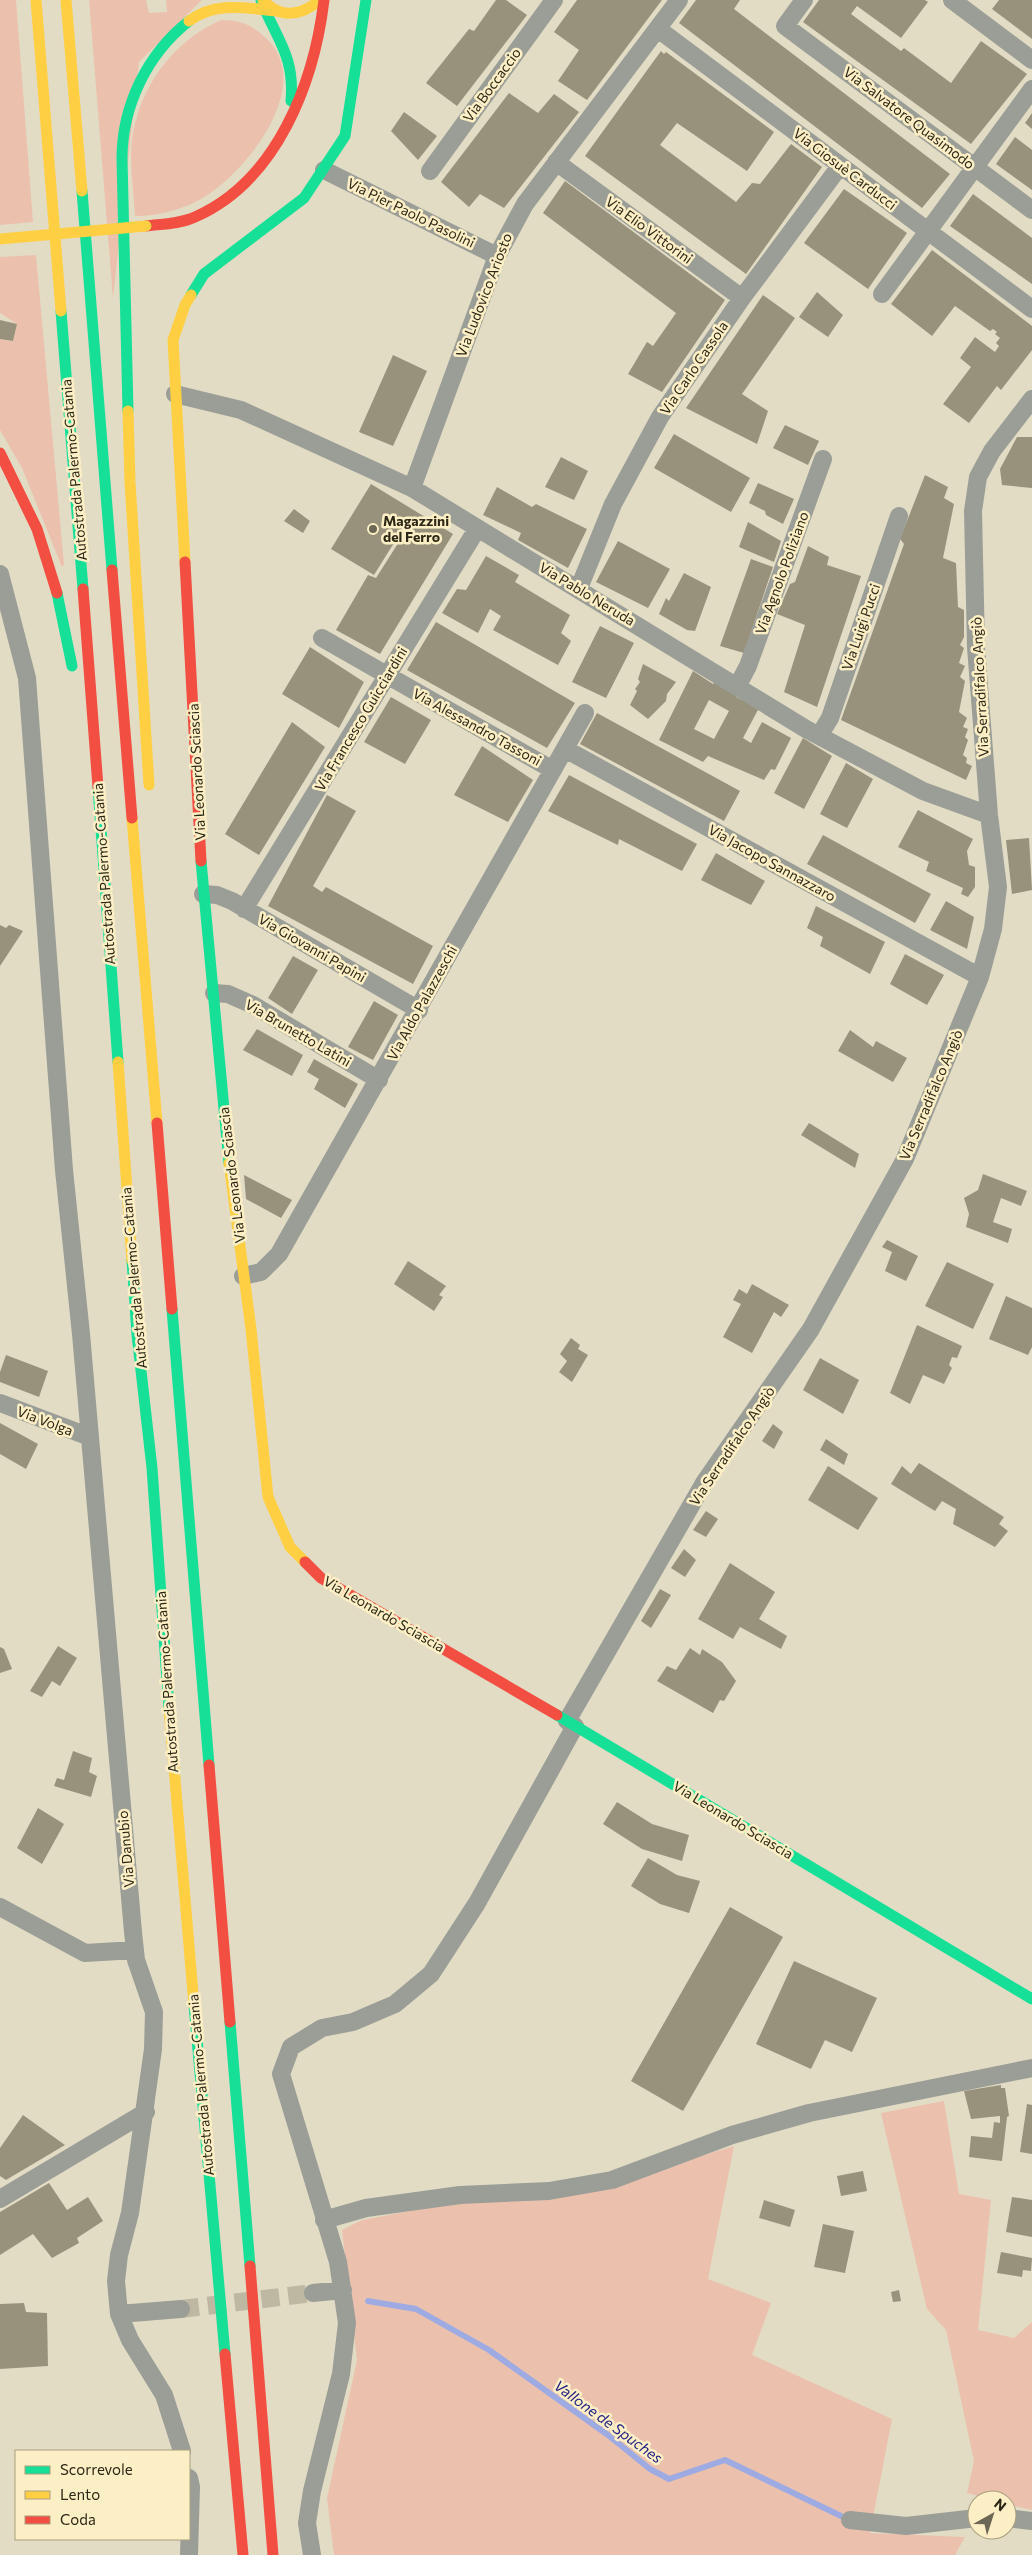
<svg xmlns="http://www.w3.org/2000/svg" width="1032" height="2555" font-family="Commissioner,sans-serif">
	<rect width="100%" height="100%" fill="#e2dcc5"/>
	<!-- green -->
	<path fill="#ebc1ae" d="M 0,0 L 16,0 L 33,222 L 0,225 Z
		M 89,0 L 146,0 L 149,13 L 167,12 L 166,0 L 202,0 L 139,62 L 113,298 Z
		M 221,20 C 241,20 253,25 268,40 C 315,87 244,175 201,199 C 182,210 157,216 135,216 C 134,193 129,162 132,140 C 139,87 173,41 221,20 Z
		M 36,255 L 64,565 L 62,567 L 22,468 L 0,430 L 0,339 L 13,341 L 17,324 L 0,313 L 0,257 Z
		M 944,2101 L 959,2194 L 991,2200 L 978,2330 L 1014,2338 L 1032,2322 L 1032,2510 L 1007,2504 L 1007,2500 L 993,2500 L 967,2493 L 974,2461 L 946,2330 L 927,2309 L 881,2113 Z
		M 734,2146 L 708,2279 L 771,2303 L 752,2355 L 892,2419 L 870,2533 L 965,2537 L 955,2555 L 334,2555 L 327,2498 L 357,2360 L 342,2230 L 362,2220 L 463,2201 L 614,2183 Z"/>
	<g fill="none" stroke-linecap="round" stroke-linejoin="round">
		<!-- stream -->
		<path stroke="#9eabe2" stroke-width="6" d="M 368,2301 L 416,2309 L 489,2350 L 608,2435 L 650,2469 L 669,2479 L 725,2460 L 841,2516"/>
	</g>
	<!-- building -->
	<path fill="#98927c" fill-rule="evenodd" d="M 496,0 L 506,0 L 527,15 L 457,106 L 426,83 L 469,29 L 474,31 Z
		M 577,0 L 662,0 L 587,100 L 558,81 L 579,50 L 554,32 Z
		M 696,0 L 740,0 L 734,9 L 950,174 L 922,208 L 679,23 Z
		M 819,0 L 925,0 L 928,2 L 901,38 L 857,6 L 851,14 L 901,51 L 904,48 L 951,83 L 981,41 L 1027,74 L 971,144 L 803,22 Z
		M 999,0 L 1032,0 L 1032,39 L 992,9 Z
		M 661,51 L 664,54 L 666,52 L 774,132 L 747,171 L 677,123 L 660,145 L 736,202 L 752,183 L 760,184 L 791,144 L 822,167 L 746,274 L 585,156 Z
		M 509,93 L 538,113 L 554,94 L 579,112 L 504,208 L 480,194 L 469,207 L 441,182 Z
		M 404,112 L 437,136 L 418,160 L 391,131 Z
		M 1032,113 L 1032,129 L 1025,123 Z
		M 1015,137 L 1032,150 L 1032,190 L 996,164 Z
		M 565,181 L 725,300 L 662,392 L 628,374 L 647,342 L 653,346 L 676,313 L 543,213 Z
		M 844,189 L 907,233 L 868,289 L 804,243 Z
		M 973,194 L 1032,238 L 1032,284 L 950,226 Z
		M 932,250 L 1032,326 L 1032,350 L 1001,390 L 997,386 L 969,423 L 943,404 L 971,367 L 960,358 L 975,337 L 995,352 L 999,346 L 996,343 L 1000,338 L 995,334 L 997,332 L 993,329 L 990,331 L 955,306 L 932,336 L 891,304 Z
		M 817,292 L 843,315 L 828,337 L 799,317 Z
		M 763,295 L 795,318 L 742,394 L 768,411 L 757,444 L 686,408 Z
		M 0,320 L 17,324 L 13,341 L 0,339 Z
		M 393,355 L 427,371 L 393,446 L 359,432 Z
		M 785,425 L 819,441 L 808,465 L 773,448 Z
		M 674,434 L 750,478 L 731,512 L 654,468 Z
		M 1017,437 L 1032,437 L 1032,488 L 1002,485 L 1000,469 Z
		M 561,457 L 588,471 L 574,500 L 545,487 Z
		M 925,475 L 948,487 L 944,498 L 954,504 L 943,558 L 956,563 L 958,607 L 964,610 L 964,637 L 960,645 L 964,648 L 959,663 L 965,666 L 960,677 L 965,681 L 959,712 L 967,718 L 963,727 L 968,729 L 965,737 L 968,740 L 963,755 L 967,758 L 966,763 L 972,766 L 966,780 L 841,720 L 904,544 L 900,539 Z
		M 758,483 L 794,499 L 783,524 L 766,515 L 765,511 L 749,503 Z
		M 371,484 L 453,534 L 380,654 L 336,630 L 368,575 L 376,578 L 409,526 L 407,522 L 374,575 L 331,549 Z
		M 497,487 L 532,507 L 536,504 L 587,529 L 568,568 L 518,540 L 521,533 L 483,515 Z
		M 294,509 L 310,521 L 303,533 L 284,521 Z
		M 748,522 L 781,541 L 774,562 L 739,547 Z
		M 618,541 L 670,569 L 648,608 L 596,582 Z
		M 808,546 L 829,557 L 827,565 L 861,576 L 817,707 L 784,692 L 805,625 L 777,614 L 790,584 L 795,582 Z
		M 486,556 L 519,575 L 515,582 L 570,615 L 561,633 L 571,641 L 558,665 L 493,630 L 501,616 L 490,609 L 478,633 L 442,613 L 457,589 L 466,590 Z
		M 751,559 L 773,567 L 744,653 L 720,646 Z
		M 684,573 L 711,587 L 695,631 L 687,630 L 659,614 L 666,598 L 669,601 Z
		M 436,622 L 575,703 L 547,748 L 407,670 Z
		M 600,626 L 634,643 L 606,698 L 572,682 Z
		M 310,647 L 364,682 L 339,728 L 282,694 Z
		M 643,664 L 676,682 L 667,694 L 666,701 L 648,719 L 630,705 L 637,691 L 635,689 L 640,682 L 638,679 Z
		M 693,671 L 713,684 L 716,681 L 737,693 L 736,697 L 759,708 L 743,738 L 751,743 L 762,722 L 791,738 L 775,770 L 771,769 L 764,780 L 708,756 L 703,762 L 659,740 ZM 709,700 L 729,711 L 714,739 L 694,729 Z
		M 391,697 L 431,720 L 405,764 L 364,742 Z
		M 597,713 L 740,791 L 724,821 L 580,744 Z
		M 292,722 L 325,747 L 259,855 L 225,834 Z
		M 803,738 L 832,756 L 804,809 L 774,793 Z
		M 482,746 L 533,780 L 508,822 L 454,795 Z
		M 846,763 L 873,779 L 847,828 L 820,814 Z
		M 569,775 L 697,844 L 682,871 L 619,839 L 618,845 L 548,811 Z
		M 327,795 L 356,811 L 313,886 L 322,892 L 326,887 L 433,946 L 413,984 L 268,906 Z
		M 918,810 L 973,839 L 967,851 L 969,865 L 975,867 L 975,887 L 968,897 L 961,894 L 963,888 L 926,871 L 929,862 L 898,847 Z
		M 823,835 L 931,894 L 915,923 L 807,864 Z
		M 1029,838 L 1032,890 L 1012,894 L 1006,840 Z
		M 716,853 L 765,881 L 751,905 L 701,880 Z
		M 946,901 L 974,917 L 967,949 L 930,930 Z
		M 816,906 L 885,942 L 870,974 L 820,946 L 823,937 L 807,928 Z
		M 0,925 L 6,928 L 9,925 L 23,931 L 0,966 Z
		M 905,954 L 944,975 L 927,1005 L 890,984 Z
		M 293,956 L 318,970 L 292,1014 L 268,998 Z
		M 374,1001 L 398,1015 L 373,1060 L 348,1047 Z
		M 257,1029 L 303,1055 L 292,1076 L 243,1050 Z
		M 850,1030 L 873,1047 L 876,1041 L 907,1058 L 893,1082 L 838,1051 Z
		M 314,1059 L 358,1084 L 345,1108 L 314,1089 L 319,1079 L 307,1072 Z
		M 809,1123 L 859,1154 L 855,1168 L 801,1135 Z
		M 983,1174 L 1027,1191 L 1021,1206 L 1001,1198 L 993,1222 L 1012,1229 L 1008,1243 L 966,1227 L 969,1214 L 964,1198 L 978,1190 Z
		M 244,1175 L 292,1200 L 281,1218 L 246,1199 Z
		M 887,1240 L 918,1256 L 906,1281 L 885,1271 L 892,1252 L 882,1247 Z
		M 408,1261 L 446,1286 L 439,1295 L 443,1297 L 434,1311 L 394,1284 Z
		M 947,1262 L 994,1284 L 973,1329 L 925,1306 Z
		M 752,1284 L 789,1305 L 781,1317 L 774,1312 L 752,1353 L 723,1337 L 741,1304 L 733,1300 L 739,1289 L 747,1294 Z
		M 1006,1296 L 1032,1308 L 1032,1347 L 1028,1355 L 989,1339 Z
		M 917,1325 L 962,1346 L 957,1358 L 952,1357 L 949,1365 L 952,1368 L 944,1384 L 923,1375 L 910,1404 L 890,1393 Z
		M 571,1338 L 580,1345 L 578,1349 L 588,1355 L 572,1382 L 559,1372 L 567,1361 L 560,1354 Z
		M 6,1355 L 48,1371 L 39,1397 L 0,1382 L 0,1372 Z
		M 820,1358 L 859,1380 L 843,1414 L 803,1390 Z
		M 0,1423 L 38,1444 L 26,1469 L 0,1454 Z
		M 773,1424 L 783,1432 L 774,1449 L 762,1441 Z
		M 826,1439 L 848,1454 L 844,1465 L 820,1450 Z
		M 919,1463 L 1004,1517 L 999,1524 L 1008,1531 L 995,1547 L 953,1524 L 956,1509 L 942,1501 L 935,1511 L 891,1484 L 902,1466 L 911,1474 Z
		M 828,1466 L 878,1498 L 858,1530 L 808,1500 Z
		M 706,1511 L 718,1519 L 706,1537 L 693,1530 Z
		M 684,1549 L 696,1560 L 685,1577 L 671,1568 Z
		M 730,1563 L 775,1592 L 759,1619 L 787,1636 L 781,1649 L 740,1627 L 733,1639 L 698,1619 Z
		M 660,1589 L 671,1595 L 651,1628 L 641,1621 Z
		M 58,1646 L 77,1658 L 60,1686 L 52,1681 L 42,1697 L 30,1691 Z
		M 0,1647 L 4,1649 L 12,1669 L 0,1673 Z
		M 690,1648 L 700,1655 L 702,1649 L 722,1662 L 736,1681 L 724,1701 L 720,1700 L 713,1713 L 657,1681 L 667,1666 L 676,1670 Z
		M 73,1751 L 92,1758 L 89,1772 L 97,1776 L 91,1797 L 54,1786 L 57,1778 L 64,1780 Z
		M 617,1802 L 652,1824 L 689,1835 L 682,1861 L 642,1849 L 603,1824 Z
		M 38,1808 L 64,1824 L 42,1864 L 17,1848 Z
		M 648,1858 L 677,1875 L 700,1881 L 689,1913 L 660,1904 L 631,1886 Z
		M 730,1907 L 783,1937 L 683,2111 L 631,2081 Z
		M 794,1961 L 877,1998 L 852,2052 L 825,2040 L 811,2069 L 756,2044 Z
		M 1001,2085 L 1001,2088 L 1005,2088 L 1009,2116 L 1007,2117 L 1002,2161 L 969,2157 L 971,2136 L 992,2138 L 994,2122 L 1000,2123 L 1000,2116 L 971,2119 L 964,2091 Z
		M 1027,2104 L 1032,2105 L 1032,2154 L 1020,2152 Z
		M 23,2115 L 65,2145 L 6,2180 L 0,2176 L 0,2148 Z
		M 863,2171 L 867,2191 L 841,2196 L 837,2176 Z
		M 49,2183 L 67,2210 L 88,2197 L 103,2221 L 77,2238 L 79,2243 L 52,2258 L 33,2234 L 0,2255 L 0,2212 Z
		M 1012,2197 L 1032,2200 L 1032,2237 L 1006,2232 Z
		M 764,2200 L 795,2210 L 790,2227 L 759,2218 Z
		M 823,2224 L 854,2231 L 845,2273 L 814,2267 Z
		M 1001,2252 L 1032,2258 L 1031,2271 L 1023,2270 L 1022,2277 L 997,2273 Z
		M 899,2290 L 901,2301 L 893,2302 L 891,2292 Z
		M 24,2303 L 26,2312 L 47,2313 L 48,2366 L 0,2369 L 0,2304 Z"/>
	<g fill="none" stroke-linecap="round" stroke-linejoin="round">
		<!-- street-tunnel -->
		<path stroke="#beb8a2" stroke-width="18" stroke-dasharray="18 9" stroke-linecap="butt" d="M 181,2309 L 313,2293"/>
		<!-- street -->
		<path stroke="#9a9e97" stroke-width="18" d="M 804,0 L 785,26 L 1032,210
			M 952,0 L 1032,60
			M 658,29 L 1032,309
			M 556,162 L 742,298
			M 324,170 L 497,256
			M 430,171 L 554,0
			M 882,294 L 1032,89
			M 175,394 L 241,410 L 412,488 L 806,729 L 923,791 L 989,815
			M 412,488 L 497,256 L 525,204 L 679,0
			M 0,574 L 27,678 L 64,1170 L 81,1334 L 133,1932 L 136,1960 L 154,2012 L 153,2049 L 130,2213 L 119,2255 L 116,2281 L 119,2314 L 130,2340 L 164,2395 L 182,2451
			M 579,588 L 613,504 L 660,417 L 742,298 L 840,166
			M 322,638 L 553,770
			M 738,685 L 748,666 L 823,459
			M 819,736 L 830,718 L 899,516
			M 565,749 L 980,977
			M 203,894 L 217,895 L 232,901 L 419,1010
			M 244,909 L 477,529
			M 214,993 L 228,994 L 253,1005 L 379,1080
			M 243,1276 L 261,1272 L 279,1254 L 585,713
			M 0,1403 L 90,1437
			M 567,1721 L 704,1483 L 811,1329 L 905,1159 L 980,977 L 993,929 L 998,887 L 989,815 L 976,647 L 973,511 L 978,477 L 992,451 L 1032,399
			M 0,1907 L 85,1953 L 135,1950
			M 0,2199 L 146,2112
			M 324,2220 L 366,2208 L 460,2195 L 549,2191 L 612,2180 L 732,2135 L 809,2113 L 1032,2068
			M 313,2293 L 343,2290
			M 119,2314 L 181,2309
			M 189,2478 L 191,2487 L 189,2555
			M 1007,2518 L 1032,2521
			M 850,2520 L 906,2526 L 977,2518
			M 312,2555 L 307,2523 L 312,2491 L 341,2374 L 347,2323 L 338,2262 L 281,2074 L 291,2047 L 322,2028 L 353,2022 L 395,2004 L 431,1974 L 477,1903 L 575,1726"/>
		<!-- fast -->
		<path stroke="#16e098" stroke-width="11" d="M 261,0 C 276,39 295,55 291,101
			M 82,191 L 112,570
			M 191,295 L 204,274 L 304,198 L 345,136 L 366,0
			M 61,311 L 83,589
			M 128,411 L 122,159 C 122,106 147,54 189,21
			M 57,593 L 72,666
			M 98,787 L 118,1062
			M 201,861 L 229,1163
			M 132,1260 L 137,1335 L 152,1468 L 169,1708
			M 172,1309 L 209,1765
			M 557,1715 L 1032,1999
			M 194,2005 L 225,2354
			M 230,2022 L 250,2266"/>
		<!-- slow -->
		<path stroke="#ffcf43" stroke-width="11" d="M 36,0 L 61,311
			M 66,0 L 82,191
			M 263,0 C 280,19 301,16 320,0
			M 189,21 C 215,1 246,8 276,11
			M 128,411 L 130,482 L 149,785
			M 185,562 L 173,340 L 185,305 L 191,295
			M 132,818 L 157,1123
			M 118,1062 L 132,1260
			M 229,1163 L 251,1329 L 268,1497 L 290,1547 L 305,1562
			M 169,1708 L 194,2005"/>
		<!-- jam -->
		<path stroke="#f24e42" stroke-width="11" d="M 146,226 C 162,224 180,224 195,217 C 277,181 314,83 324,0
			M 0,453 L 37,529 L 57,593
			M 185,562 L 201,861
			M 112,570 L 132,818
			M 83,589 L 98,787
			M 157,1123 L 172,1309
			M 305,1562 L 321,1578 L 557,1715
			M 209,1765 L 230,2022
			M 250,2266 L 273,2555
			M 225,2354 L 243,2555"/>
		<!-- slow-bridge -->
		<path stroke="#ffcf43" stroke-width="11" d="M 0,239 L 146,226"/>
	</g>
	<!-- markers -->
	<circle fill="#6c6654" stroke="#fdefc5" stroke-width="2" cx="373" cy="529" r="5"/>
	<g text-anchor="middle" stroke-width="5" stroke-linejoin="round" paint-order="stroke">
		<!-- street labels -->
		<g font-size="14" fill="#2c2717" stroke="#fdefc5">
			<text transform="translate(492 85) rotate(-54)" y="5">Via Boccaccio</text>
			<text transform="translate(909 118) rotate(37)" y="5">Via Salvatore Quasimodo</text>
			<text transform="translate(845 169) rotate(37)" y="5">Via Giosuè Carducci</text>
			<text transform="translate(411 213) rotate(26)" y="5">Via Pier Paolo Pasolini</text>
			<text transform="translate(649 230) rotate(36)" y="5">Via Elio Vittorini</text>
			<text transform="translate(484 295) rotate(-69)" y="5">Via Ludovico Ariosto</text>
			<text transform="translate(694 368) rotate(-56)" y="5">Via Carlo Cassola</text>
			<text transform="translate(74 470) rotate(-95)" y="5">Autostrada Palermo-Catania</text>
			<text transform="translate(782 573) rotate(-70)" y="5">Via Agnolo Poliziano</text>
			<text transform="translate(587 594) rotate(31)" y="5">Via Pablo Neruda</text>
			<text transform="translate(861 627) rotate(-71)" y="5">Via Luigi Pucci</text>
			<text transform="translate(980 687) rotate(-93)" y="5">Via Serradifalco Angiò</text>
			<text transform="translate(361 719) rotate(-59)" y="5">Via Francesco Guicciardini</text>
			<text transform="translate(477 727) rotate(29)" y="5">Via Alessandro Tassoni</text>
			<text transform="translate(197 772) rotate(-93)" y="5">Via Leonardo Sciascia</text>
			<text transform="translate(772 863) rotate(29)" y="5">Via Jacopo Sannazzaro</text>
			<text transform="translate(104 874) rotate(-94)" y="5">Autostrada Palermo-Catania</text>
			<text transform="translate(312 948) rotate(30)" y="5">Via Giovanni Papini</text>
			<text transform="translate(422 1003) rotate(-61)" y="5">Via Aldo Palazzeschi</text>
			<text transform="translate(298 1033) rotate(30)" y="5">Via Brunetto Latini</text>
			<text transform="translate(931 1095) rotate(-67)" y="5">Via Serradifalco Angiò</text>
			<text transform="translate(232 1175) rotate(-97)" y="5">Via Leonardo Sciascia</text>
			<text transform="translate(134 1278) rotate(-95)" y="5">Autostrada Palermo-Catania</text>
			<text transform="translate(45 1421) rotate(21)" y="5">Via Volga</text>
			<text transform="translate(732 1446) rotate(-56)" y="5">Via Serradifalco Angiò</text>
			<text transform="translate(384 1614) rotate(30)" y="5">Via Leonardo Sciascia</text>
			<text transform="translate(167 1682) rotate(-94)" y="5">Autostrada Palermo-Catania</text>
			<text transform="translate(733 1820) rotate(31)" y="5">Via Leonardo Sciascia</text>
			<text transform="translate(126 1849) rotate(-95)" y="5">Via Danubio</text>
			<text transform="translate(201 2085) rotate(-95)" y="5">Autostrada Palermo-Catania</text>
		</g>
		<!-- poi labels -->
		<g font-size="14" font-weight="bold" fill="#2c2717" stroke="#fdefc5" text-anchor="start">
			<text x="383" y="526">Magazzini<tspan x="383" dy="16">del Ferro</tspan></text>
		</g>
		<!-- water labels -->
		<g font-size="15" font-style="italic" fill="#1f1f85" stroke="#fdefc5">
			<text transform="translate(608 2422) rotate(36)" y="5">Vallone de Spuches</text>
		</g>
	</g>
	<!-- legend -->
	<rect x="15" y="2450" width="175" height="90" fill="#fdefc5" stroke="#a99f7f"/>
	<rect x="25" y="2466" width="25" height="8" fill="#16e098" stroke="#a99f7f"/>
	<text x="60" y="2475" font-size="15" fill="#2c2717">Scorrevole</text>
	<rect x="25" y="2491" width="25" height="8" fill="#ffcf43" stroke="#a99f7f"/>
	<text x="60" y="2500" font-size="15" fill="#2c2717">Lento</text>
	<rect x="25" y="2516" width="25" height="8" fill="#f24e42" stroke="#a99f7f"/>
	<text x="60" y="2525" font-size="15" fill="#2c2717">Coda</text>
	<!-- north arrow -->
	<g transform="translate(992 2515) rotate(39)"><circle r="24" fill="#fdefc5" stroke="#a99f7f"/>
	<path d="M0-4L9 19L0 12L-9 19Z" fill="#6c6654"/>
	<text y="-8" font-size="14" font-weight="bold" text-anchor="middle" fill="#2c2717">N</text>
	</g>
</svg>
